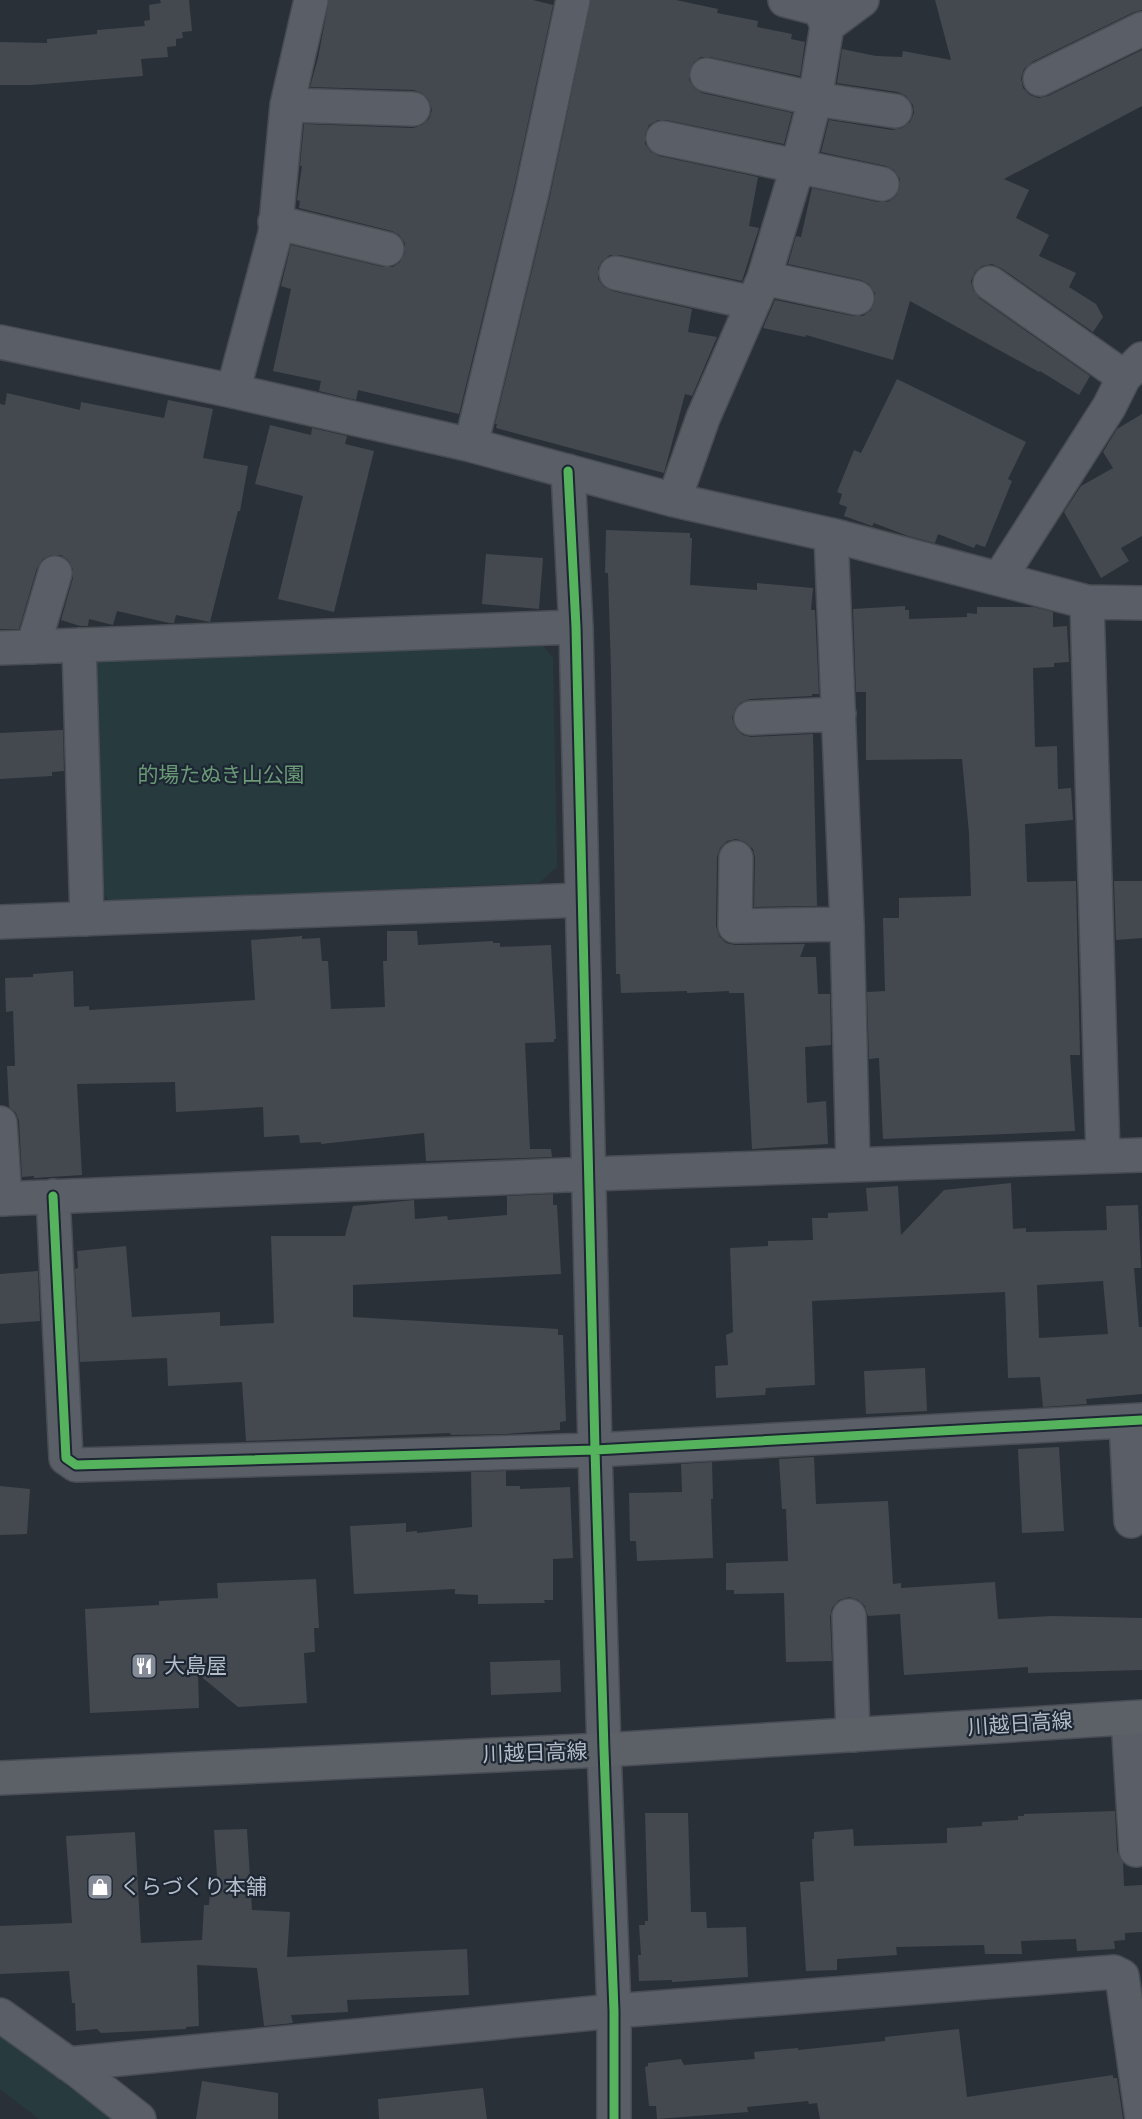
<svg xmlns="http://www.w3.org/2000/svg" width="1142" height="2119" font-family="Cabin,'Noto Sans JP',sans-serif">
	<rect width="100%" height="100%" fill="#2a3038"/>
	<!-- green -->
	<path fill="#273a3e" d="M 542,645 L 553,657 L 557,867 L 539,883 L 109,901 L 99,887 L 91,670 L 98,659 Z
		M 0,2035 L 112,2119 L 39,2119 L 0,2089 Z"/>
	<!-- building -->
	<path fill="#444950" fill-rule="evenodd" d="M 160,0 L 189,0 L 192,31 L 182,32 L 183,38 L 176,39 L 176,46 L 167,47 L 168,57 L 141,59 L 143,76 L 31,85 L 0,85 L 0,42 L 47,43 L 47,39 L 97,34 L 97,30 L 145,26 L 144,21 L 150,20 L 149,5 L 161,3 Z
		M 329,0 L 533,0 L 553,5 L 514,188 L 459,414 L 358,390 L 356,400 L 319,391 L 321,381 L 273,371 L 291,289 L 281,286 L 291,245 L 383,267 L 393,267 L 400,262 L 405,253 L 405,243 L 399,235 L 392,231 L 299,208 L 300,201 L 297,200 L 302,166 L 300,166 L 304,124 L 413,128 L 422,125 L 429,119 L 432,110 L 429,100 L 422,93 L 414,90 L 310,87 L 318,58 Z
		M 591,0 L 676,0 L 718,9 L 717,13 L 758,21 L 757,27 L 792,34 L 791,39 L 805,42 L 800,76 L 710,57 L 701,57 L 694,62 L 689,72 L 689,80 L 694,88 L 702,93 L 792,113 L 784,144 L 666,120 L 658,120 L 649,125 L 645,134 L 645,144 L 651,152 L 659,156 L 758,177 L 749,226 L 759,228 L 742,281 L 620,255 L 610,255 L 602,261 L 598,268 L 598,279 L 604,287 L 612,291 L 692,309 L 688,332 L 717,337 L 692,396 L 685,394 L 664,473 L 496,428 L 497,424 L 495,424 L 550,196 Z
		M 935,0 L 1142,0 L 1142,10 L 1134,12 L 1032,62 L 1024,69 L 1021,78 L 1023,88 L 1030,95 L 1038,98 L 1048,96 L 1142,50 L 1142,106 L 1004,179 L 1029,190 L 1016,218 L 1049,235 L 1039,256 L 1076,273 L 1069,287 L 1096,304 L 1103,317 L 1093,332 L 1001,268 L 992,264 L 982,266 L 975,272 L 971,281 L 973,290 L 979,298 L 1090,376 L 1079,395 L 1040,371 L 1039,372 L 910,301 L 893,360 L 806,335 L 805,337 L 763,328 L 775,300 L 853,316 L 863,316 L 871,310 L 875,301 L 875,293 L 869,284 L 861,280 L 788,264 L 796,236 L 801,237 L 812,188 L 878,202 L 888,202 L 896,196 L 900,187 L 900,179 L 894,170 L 886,166 L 821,152 L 829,120 L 892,130 L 902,128 L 910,122 L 914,113 L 913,105 L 906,96 L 898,92 L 837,83 L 842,49 L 876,56 L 902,57 L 903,51 L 951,60 Z
		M 897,379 L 1026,442 L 1008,479 L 1012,481 L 985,547 L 976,544 L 974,548 L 938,534 L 935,543 L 908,536 L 874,523 L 872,526 L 844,516 L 847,507 L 839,504 L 842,494 L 837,492 L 854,450 L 861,453 Z
		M 7,393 L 80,410 L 81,402 L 164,418 L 168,400 L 213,409 L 203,458 L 248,466 L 240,511 L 238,511 L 210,622 L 176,615 L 174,623 L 169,623 L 117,611 L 113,625 L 89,619 L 88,626 L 80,626 L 61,620 L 73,578 L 73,569 L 68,560 L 61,555 L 51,555 L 43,559 L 37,568 L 19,629 L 0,629 L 0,404 L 5,405 Z
		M 1142,414 L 1142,536 L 1121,548 L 1129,561 L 1101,578 L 1064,512 L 1081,486 L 1113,468 L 1103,452 L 1117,429 Z
		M 270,425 L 311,435 L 312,428 L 347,436 L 345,444 L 374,451 L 334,612 L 278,599 L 303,496 L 255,484 Z
		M 606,530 L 690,533 L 690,538 L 692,538 L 690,585 L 757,590 L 757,583 L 813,588 L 811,610 L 815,610 L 819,694 L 812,694 L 812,696 L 750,699 L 740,703 L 735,709 L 732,718 L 736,729 L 743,735 L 751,737 L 813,734 L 817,906 L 754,907 L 755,858 L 753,849 L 745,842 L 736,839 L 727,841 L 720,848 L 717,857 L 716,926 L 719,936 L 726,943 L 735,945 L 805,944 L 800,957 L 816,957 L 818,994 L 830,994 L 831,1045 L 805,1047 L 807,1103 L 826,1101 L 828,1144 L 752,1149 L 744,993 L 729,993 L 729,991 L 687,993 L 687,991 L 621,993 L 620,974 L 616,974 L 611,671 L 608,573 L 605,573 Z
		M 486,554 L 543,558 L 539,609 L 482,604 Z
		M 905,606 L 905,610 L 909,610 L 909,619 L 967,617 L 967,613 L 977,614 L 977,607 L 1034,607 L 1053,612 L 1053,627 L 1067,626 L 1069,662 L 1054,663 L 1054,667 L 1033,668 L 1035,747 L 1057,746 L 1058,789 L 1071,788 L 1073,820 L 1025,824 L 1027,882 L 1076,881 L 1080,1055 L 1070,1055 L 1075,1131 L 883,1139 L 879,1058 L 869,1059 L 867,992 L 885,991 L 883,918 L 899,918 L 899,898 L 971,896 L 969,833 L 962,759 L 866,760 L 866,692 L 856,692 L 853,609 Z
		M 63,730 L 64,771 L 52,772 L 52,776 L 0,779 L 0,733 Z
		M 1114,881 L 1142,881 L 1142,938 L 1116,940 Z
		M 387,931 L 417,931 L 418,945 L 493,941 L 493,943 L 500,943 L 500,947 L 551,945 L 556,1039 L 554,1039 L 554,1042 L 525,1043 L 530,1149 L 551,1149 L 552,1157 L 426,1161 L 424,1133 L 321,1144 L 321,1142 L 300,1143 L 299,1135 L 264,1137 L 263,1107 L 176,1112 L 175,1082 L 77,1084 L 82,1175 L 34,1178 L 34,1176 L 22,1177 L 19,1121 L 16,1113 L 9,1107 L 7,1066 L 15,1066 L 13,1011 L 6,1012 L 5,978 L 33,977 L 33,974 L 73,971 L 74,1007 L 89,1006 L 89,1010 L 255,1000 L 251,940 L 302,936 L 302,939 L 320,938 L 322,961 L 328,961 L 331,1009 L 385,1007 L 383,961 L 387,961 Z
		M 1011,1183 L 1013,1229 L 1026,1228 L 1026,1232 L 1107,1230 L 1106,1206 L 1138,1205 L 1141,1268 L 1134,1268 L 1139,1327 L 1142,1327 L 1142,1394 L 1086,1399 L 1087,1404 L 1043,1407 L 1040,1377 L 1008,1378 L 1005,1292 L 812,1301 L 815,1385 L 766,1388 L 765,1395 L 716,1398 L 715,1366 L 728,1365 L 726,1335 L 733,1332 L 730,1248 L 768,1246 L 768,1241 L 813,1240 L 812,1218 L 828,1218 L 828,1213 L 868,1211 L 866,1188 L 898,1186 L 901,1235 L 944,1190 ZM 1103,1281 L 1108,1334 L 1039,1338 L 1037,1285 Z
		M 553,1194 L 553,1205 L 557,1205 L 561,1274 L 353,1285 L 353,1317 L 558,1329 L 558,1335 L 563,1335 L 566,1421 L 560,1422 L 560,1430 L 505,1434 L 451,1435 L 450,1433 L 246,1441 L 242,1382 L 168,1386 L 167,1358 L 80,1362 L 75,1269 L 78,1268 L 77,1251 L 126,1246 L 132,1317 L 220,1312 L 220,1326 L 274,1323 L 271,1236 L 345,1236 L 353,1206 L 414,1200 L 415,1219 L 447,1216 L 448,1220 L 507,1215 L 507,1196 Z
		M 38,1271 L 40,1321 L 0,1324 L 0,1274 Z
		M 925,1368 L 927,1411 L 866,1414 L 864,1371 Z
		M 1059,1447 L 1064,1531 L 1022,1533 L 1018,1449 Z
		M 814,1457 L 816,1504 L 888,1501 L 893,1584 L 901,1583 L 901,1588 L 995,1582 L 998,1619 L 1052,1616 L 1142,1618 L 1142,1670 L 1028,1673 L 1028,1667 L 904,1675 L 900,1614 L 868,1616 L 865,1606 L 858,1600 L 849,1597 L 839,1600 L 832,1608 L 830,1617 L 832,1661 L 786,1662 L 784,1593 L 734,1594 L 734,1590 L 726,1590 L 726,1563 L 788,1561 L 786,1509 L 782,1509 L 779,1459 Z
		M 712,1462 L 713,1499 L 711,1499 L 713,1558 L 637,1561 L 636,1541 L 630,1541 L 629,1493 L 682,1492 L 681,1464 Z
		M 506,1471 L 506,1486 L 520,1486 L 520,1489 L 570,1487 L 573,1558 L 553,1559 L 553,1600 L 544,1600 L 545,1603 L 478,1604 L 478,1595 L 455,1594 L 455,1589 L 354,1594 L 350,1526 L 406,1523 L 406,1532 L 417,1531 L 417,1533 L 472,1527 L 471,1472 Z
		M 0,1486 L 30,1489 L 27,1534 L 0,1535 Z
		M 316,1579 L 319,1628 L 314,1628 L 315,1652 L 304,1653 L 307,1703 L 238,1707 L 198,1674 L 199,1708 L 90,1713 L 85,1609 L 159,1605 L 159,1601 L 218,1598 L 217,1583 Z
		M 560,1660 L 561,1692 L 491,1695 L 490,1662 Z
		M 1115,1811 L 1117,1851 L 1123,1862 L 1124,1886 L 1142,1885 L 1142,1932 L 1125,1933 L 1125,1940 L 1114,1941 L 1115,1949 L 1077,1951 L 1076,1939 L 1021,1941 L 1022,1954 L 985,1954 L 984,1945 L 896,1947 L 897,1955 L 837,1959 L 837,1970 L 806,1971 L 800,1882 L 814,1881 L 812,1839 L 814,1839 L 814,1832 L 853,1829 L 854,1846 L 947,1843 L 947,1828 L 982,1826 L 982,1822 L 1018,1820 L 1018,1816 L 1024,1816 L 1024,1814 Z
		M 645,1813 L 688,1813 L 691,1912 L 706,1912 L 707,1928 L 746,1927 L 748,1977 L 672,1982 L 672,1980 L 639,1981 L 638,1955 L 641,1955 L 639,1925 L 645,1925 L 645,1921 L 648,1921 Z
		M 247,1829 L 252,1910 L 290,1912 L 287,1957 L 467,1949 L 469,1995 L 347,2000 L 348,2012 L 291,2015 L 293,2023 L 264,2026 L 257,1968 L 197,1965 L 199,2026 L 186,2027 L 186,2029 L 101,2033 L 97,2029 L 76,2031 L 75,2003 L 72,2003 L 69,1971 L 0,1974 L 0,1926 L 72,1923 L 66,1836 L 135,1832 L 141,1943 L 202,1940 L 204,1905 L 209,1905 L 210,1893 L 218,1893 L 214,1830 Z
		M 959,2029 L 967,2097 L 1113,2075 L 1113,2078 L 1117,2078 L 1123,2119 L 820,2119 L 817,2103 L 809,2104 L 808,2101 L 747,2107 L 748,2112 L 657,2119 L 656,2106 L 649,2106 L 645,2067 L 648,2066 L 648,2063 L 681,2059 L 684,2065 L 755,2059 L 754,2052 L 798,2048 L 798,2050 L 885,2041 L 885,2037 Z
		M 202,2081 L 278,2093 L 278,2119 L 196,2119 Z
		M 483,2088 L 487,2119 L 379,2119 L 378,2099 Z"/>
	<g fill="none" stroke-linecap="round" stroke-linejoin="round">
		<!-- minor casing -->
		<g stroke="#484c53" stroke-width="36">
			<path id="minor" d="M 827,26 L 862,0
				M 707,75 L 815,99 L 895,111
				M 1040,79 L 1142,29
				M 287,105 L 413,109
				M 663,138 L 882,184
				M 275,222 L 387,249
				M 616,273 L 753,303
				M 764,278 L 857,298
				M 990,283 L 1124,377
				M 0,342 L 233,391 L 471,445 L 674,500 L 831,535 L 1087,602 L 1142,603
				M 233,391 L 275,234 L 287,105 L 311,0
				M 471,445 L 532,192 L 573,0
				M 568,471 L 576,627 L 595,1450 L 604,1750 L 614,2011 L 614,2119
				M 674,500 L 703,418 L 764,278 L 798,165 L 815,99 L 827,26 L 820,9 L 785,0
				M 831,535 L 847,924 L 853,1165
				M 999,579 L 1109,407 L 1124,377 L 1142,359
				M 1087,602 L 1103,1156
				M 79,645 L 87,919
				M 33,647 L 55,573
				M 0,648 L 576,627
				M 751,718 L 839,714
				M 736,858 L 735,926 L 847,924
				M 0,922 L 582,900
				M 0,1123 L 5,1199
				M 53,1196 L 66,1458 L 76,1465 L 595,1450 L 1142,1420
				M 0,1199 L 590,1174 L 1142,1155
				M 1126,1421 L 1131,1521
				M 849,1616 L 853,1735
				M 1128,1718 L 1136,1850
				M 0,2015 L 77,2070 L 139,2119
				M 68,2064 L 614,2011 L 1114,1972 L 1122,1976 L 1142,2117"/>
		</g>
		<!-- major casing -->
		<g stroke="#484c55" stroke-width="36">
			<path id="major" d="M 0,1778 L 604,1750 L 1142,1717"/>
		</g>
		<!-- minor -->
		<use href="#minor" stroke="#5a5e66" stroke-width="33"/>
		<!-- major -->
		<use href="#major" stroke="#5c6168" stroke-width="33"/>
		<!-- cycleway casing -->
		<g stroke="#1d2633" stroke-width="13">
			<path id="cycleway" d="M 568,471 L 576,627 L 595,1450 L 604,1750 L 614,2011 L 614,2119
				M 53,1196 L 66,1458 L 76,1465 L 595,1450 L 1142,1420"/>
		</g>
		<!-- cycleway -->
		<use href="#cycleway" stroke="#56b35d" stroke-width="9"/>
	</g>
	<!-- icons -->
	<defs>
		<g id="restaurant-square" transform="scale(1.35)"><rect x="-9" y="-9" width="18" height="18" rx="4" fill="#848b96" stroke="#1d2633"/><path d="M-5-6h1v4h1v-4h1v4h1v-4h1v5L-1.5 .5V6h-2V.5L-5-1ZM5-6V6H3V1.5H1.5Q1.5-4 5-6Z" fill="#fff"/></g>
		<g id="shop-square" transform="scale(1.35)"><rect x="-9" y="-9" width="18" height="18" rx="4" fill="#848b96" stroke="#1d2633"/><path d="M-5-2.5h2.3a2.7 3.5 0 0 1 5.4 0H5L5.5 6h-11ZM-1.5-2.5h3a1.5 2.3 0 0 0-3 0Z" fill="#fff"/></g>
	</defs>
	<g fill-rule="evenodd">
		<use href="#restaurant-square" x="144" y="1666"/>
		<use href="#shop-square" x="100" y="1887"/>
	</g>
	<g text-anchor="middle" stroke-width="4.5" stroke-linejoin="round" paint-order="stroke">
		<!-- park labels -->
		<g font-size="21" fill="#6b9a76" stroke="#1d2633">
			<text x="221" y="782">的場たぬき山公園</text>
		</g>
		<!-- poi labels -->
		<g font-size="21" fill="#b4bcc9" stroke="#1d2633" text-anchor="start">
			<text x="164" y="1673">大島屋</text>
			<text x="120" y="1894">くらづくり本舗</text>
		</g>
		<!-- street labels -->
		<g font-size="21" fill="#b4bcc9" stroke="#1d2633">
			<text transform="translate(1020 1724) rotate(-4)" y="7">川越日高線</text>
			<text transform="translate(535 1753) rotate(-2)" y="7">川越日高線</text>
		</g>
	</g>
</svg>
